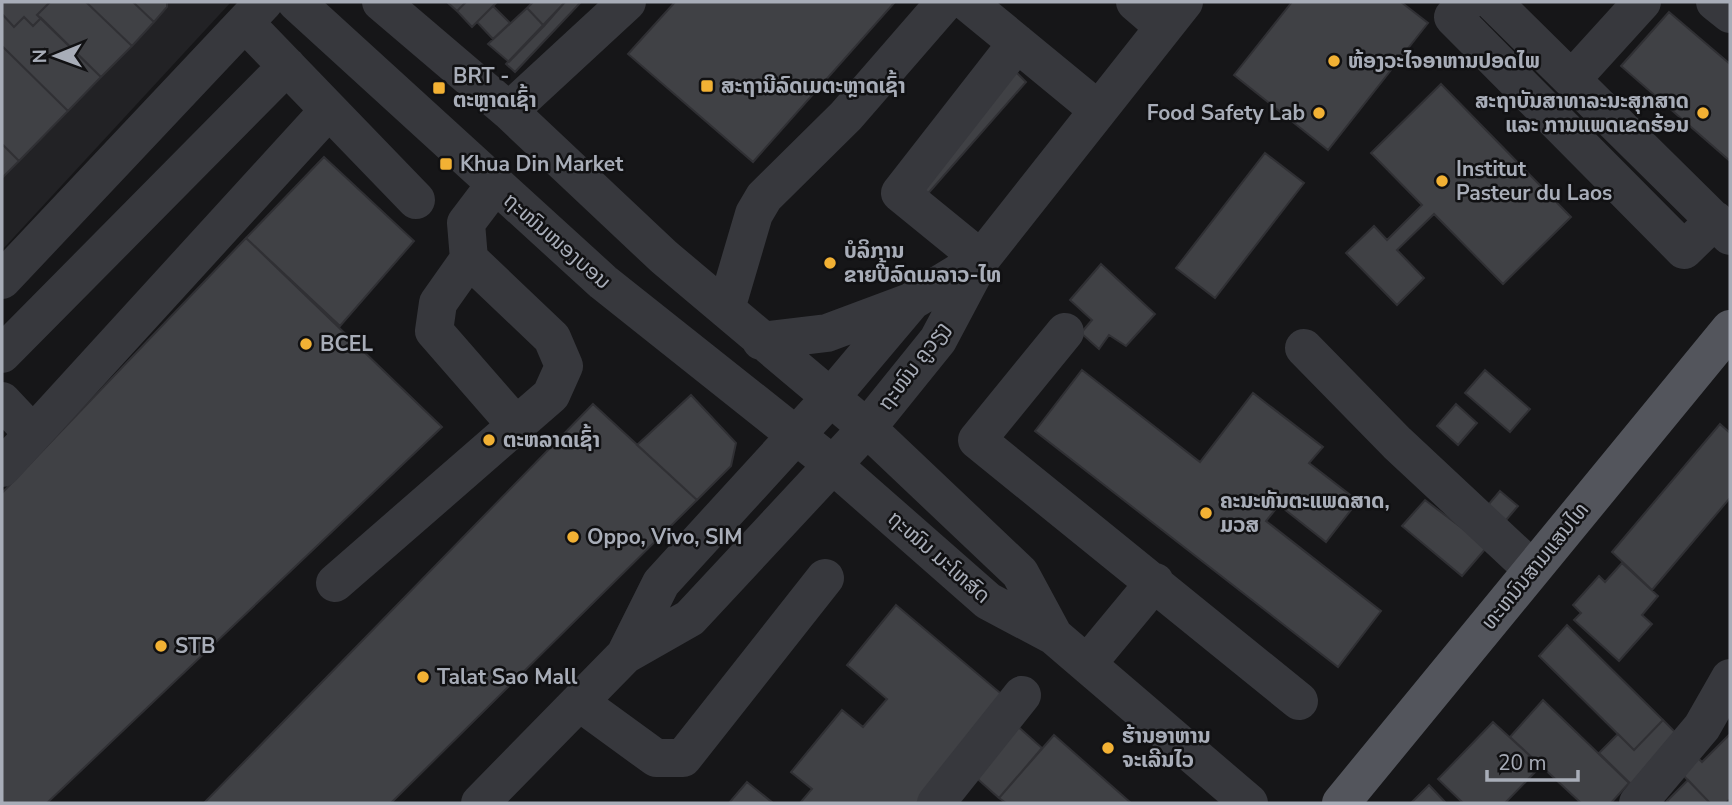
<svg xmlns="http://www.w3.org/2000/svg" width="1732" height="805" font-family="'Nunito Sans','Noto Sans Lao',sans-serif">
	<rect width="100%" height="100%" fill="#161618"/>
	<!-- built -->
	<path fill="#222225" d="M 2,2 L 231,2 L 2,250 Z"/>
	<!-- building -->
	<path fill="#404145" stroke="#303034" stroke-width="2" d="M 2,2 L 50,2 L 37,15 L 41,18 L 33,26 L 24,17 L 14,27 L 2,14 Z
		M 50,2 L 86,2 L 132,46 L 101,77 L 37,15 Z
		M 86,2 L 133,2 L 154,22 L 132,46 Z
		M 133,2 L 167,2 L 167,7 L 154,22 Z
		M 447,2 L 466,2 L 457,11 Z
		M 466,2 L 497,2 L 472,27 L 457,11 Z
		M 533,2 L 565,2 L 544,26 L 527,8 Z
		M 565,2 L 581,2 L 515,72 L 506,64 Z
		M 675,2 L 895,2 L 753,162 L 628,54 Z
		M 1292,2 L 1401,2 L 1428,23 L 1328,150 L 1234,75 Z
		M 493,6 L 510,23 L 493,39 L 477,22 Z
		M 527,8 L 544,26 L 509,62 L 488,44 Z
		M 1669,12 L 1730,64 L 1730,161 L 1621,66 Z
		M 2,14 L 14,27 L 24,17 L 33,26 L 41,18 L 101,77 L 68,111 L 2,46 Z
		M 2,46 L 68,111 L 19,161 L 2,144 Z
		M 1009,65 L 1026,82 L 925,197 L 911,183 Z
		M 1441,84 L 1571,217 L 1503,284 L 1434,214 L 1397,250 L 1424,278 L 1397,305 L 1346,253 L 1374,226 L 1387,240 L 1422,205 L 1371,153 Z
		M 2,144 L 19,161 L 2,178 Z
		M 1265,153 L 1304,183 L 1215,298 L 1176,268 Z
		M 324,157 L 414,241 L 340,326 L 246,238 Z
		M 246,238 L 442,427 L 47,803 L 2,803 L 2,493 Z
		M 1101,264 L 1155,314 L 1126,346 L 1109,335 L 1099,349 L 1081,333 L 1092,320 L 1070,300 Z
		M 1082,370 L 1200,462 L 1253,393 L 1323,447 L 1309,463 L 1358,501 L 1326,542 L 1279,505 L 1266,521 L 1381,611 L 1338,667 L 1035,431 Z
		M 1485,370 L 1530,409 L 1510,432 L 1465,393 Z
		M 691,395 L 736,443 L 731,466 L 697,500 L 637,445 Z
		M 593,404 L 697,500 L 391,803 L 204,803 Z
		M 1456,404 L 1477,423 L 1458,445 L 1437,426 Z
		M 1720,424 L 1730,433 L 1730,498 L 1652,590 L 1612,552 Z
		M 1500,491 L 1518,506 L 1501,526 L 1483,511 Z
		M 1425,500 L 1487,547 L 1462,576 L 1402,526 Z
		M 1622,563 L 1658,596 L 1642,615 L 1652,624 L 1619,661 L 1574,620 L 1581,613 L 1573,605 L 1599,576 L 1605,582 Z
		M 896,605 L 1005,697 L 917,803 L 800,803 L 812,789 L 791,772 L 842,710 L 863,727 L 887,699 L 847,665 Z
		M 1567,625 L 1663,720 L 1634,750 L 1539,656 Z
		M 1543,700 L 1629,783 L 1611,803 L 1581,803 L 1510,737 Z
		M 1663,720 L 1677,734 L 1638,791 L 1599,753 L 1618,734 L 1634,750 Z
		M 1493,722 L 1541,766 L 1505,803 L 1463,803 L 1438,779 Z
		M 1015,724 L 1042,748 L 999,798 L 972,774 Z
		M 1730,734 L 1730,799 L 1726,803 L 1710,803 L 1679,771 L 1695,755 L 1702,762 Z
		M 1054,735 L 1131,803 L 1006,803 L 999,798 Z
		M 1688,780 L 1710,803 L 1669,803 L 1667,801 Z
		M 747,782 L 773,803 L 729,803 Z
		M 1429,785 L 1446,803 L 1411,803 Z"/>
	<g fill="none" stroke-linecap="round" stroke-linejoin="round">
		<!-- minor -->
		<path stroke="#37383d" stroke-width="38" d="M 296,2 L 603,282 L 832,464 L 988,601 L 1054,636 L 1249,803
			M 381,2 L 509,111 L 664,257 L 867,428 L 1020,573 L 1054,636
			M 967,2 L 1097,109
			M 1135,2 L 1164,27
			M 1467,2 L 1453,17 L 1684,250 L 1715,220
			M 1493,2 L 1730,236
			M 1715,2 L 1730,14
			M 245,23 L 416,200
			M 1572,79 L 1642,2
			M 509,111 L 627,2
			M 494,186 L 466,223 L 469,259 L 438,303 L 434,331 L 516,425
			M 981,259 L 900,193 L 1017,43
			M 2,280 L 264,2
			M 726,309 L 754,214 L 764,197 L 846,116 L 945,2
			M 1065,332 L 977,440 L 1299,701
			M 761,341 L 827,333 L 910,302
			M 1304,348 L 1397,443 L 1532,569
			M 2,354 L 287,66
			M 2,401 L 33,434
			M 2,468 L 329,110
			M 335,583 L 551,395 L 564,366 L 552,338 L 469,259
			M 625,655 L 661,583 L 831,397 L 912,301 L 981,259
			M 1087,664 L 1155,582
			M 579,702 L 656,758 L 683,758 L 825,578
			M 480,803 L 625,655 L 690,618 L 867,428 L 938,340 L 981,259 L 1184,2
			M 936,803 L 1022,695
			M 1638,803 L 1702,727 L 1730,678"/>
		<!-- major -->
		<path stroke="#53555c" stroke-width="38" d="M 1341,803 L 1730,329"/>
	</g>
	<!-- markers -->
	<g fill="#f2b134" stroke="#111113" stroke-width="2.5">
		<circle cx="1334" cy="61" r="7"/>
		<rect x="700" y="79" width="14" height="14" rx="3.5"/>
		<rect x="432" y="81" width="14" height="14" rx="3.5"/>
		<circle cx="1319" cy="113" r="7"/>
		<circle cx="1703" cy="113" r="7"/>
		<rect x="439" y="157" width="14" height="14" rx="3.5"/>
		<circle cx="1442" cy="181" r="7"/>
		<circle cx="830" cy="263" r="7"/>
		<circle cx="306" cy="344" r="7"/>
		<circle cx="489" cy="440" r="7"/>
		<circle cx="1206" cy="513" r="7"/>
		<circle cx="573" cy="537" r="7"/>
		<circle cx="161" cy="646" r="7"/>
		<circle cx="423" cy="677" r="7"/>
		<circle cx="1108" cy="748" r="7"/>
	</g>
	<g text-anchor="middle" stroke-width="5" stroke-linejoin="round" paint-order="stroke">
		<!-- poi labels -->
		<g font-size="21" font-weight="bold" fill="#a8adb8" stroke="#111113" text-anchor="start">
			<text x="1348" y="68">ຫ້ອງວະໄຈອາຫານປອດໄພ</text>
			<text x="453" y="83">BRT -<tspan x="453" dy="24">ຕະຫຼາດເຊົ້າ</tspan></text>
			<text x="721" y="93">ສະຖານີລົດເມຕະຫຼາດເຊົ້າ</text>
			<text x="1689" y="108" text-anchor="end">ສະຖາບັນສາທາລະນະສຸກສາດ<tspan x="1689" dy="24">ແລະ ການແພດເຂດຮ້ອນ</tspan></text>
			<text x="1305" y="120" text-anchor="end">Food Safety Lab</text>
			<text x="460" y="171">Khua Din Market</text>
			<text x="1456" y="176">Institut<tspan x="1456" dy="24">Pasteur du Laos</tspan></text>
			<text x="844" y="258">ບໍລິການ<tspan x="844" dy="24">ຂາຍປີ້ລົດເມລາວ-ໄທ</tspan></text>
			<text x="320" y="351">BCEL</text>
			<text x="503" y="447">ຕະຫລາດເຊົ້າ</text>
			<text x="1220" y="508">ຄະນະທັນຕະແພດສາດ,<tspan x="1220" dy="24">ມວສ</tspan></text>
			<text x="587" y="544">Oppo, Vivo, SIM</text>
			<text x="175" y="653">STB</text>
			<text x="437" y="684">Talat Sao Mall</text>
			<text x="1122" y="743">ຮ້ານອາຫານ<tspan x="1122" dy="24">ຈະເລີນໄວ</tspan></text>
		</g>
		<!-- street labels -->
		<g font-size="21" fill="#a8adb8" stroke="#111113">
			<text transform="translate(557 241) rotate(41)" y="7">ຖະໜົນໜອງບອນ</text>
			<text transform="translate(914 366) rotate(-53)" y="7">ຖະໜົນ ຄູວຽງ</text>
			<text transform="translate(939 557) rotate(41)" y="7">ຖະໜົນ ມະໂຫສົດ</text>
			<text transform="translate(1535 566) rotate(-51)" y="7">ທະຫນົນສາມແສນໄທ</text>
		</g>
	</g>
	<!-- border -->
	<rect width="1732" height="805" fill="none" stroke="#a8adb8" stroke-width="7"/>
	<!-- north arrow -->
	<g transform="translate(56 56) rotate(269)" stroke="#111113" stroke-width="5" paint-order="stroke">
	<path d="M0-5L12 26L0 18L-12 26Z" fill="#a8adb8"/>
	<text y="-10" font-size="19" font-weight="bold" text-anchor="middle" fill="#a8adb8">N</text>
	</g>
	<!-- scale -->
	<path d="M1487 770v10h91v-10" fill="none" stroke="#a8adb8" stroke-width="3.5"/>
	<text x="1498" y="770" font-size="21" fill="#a8adb8" stroke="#111113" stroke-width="5" paint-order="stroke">20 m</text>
</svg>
